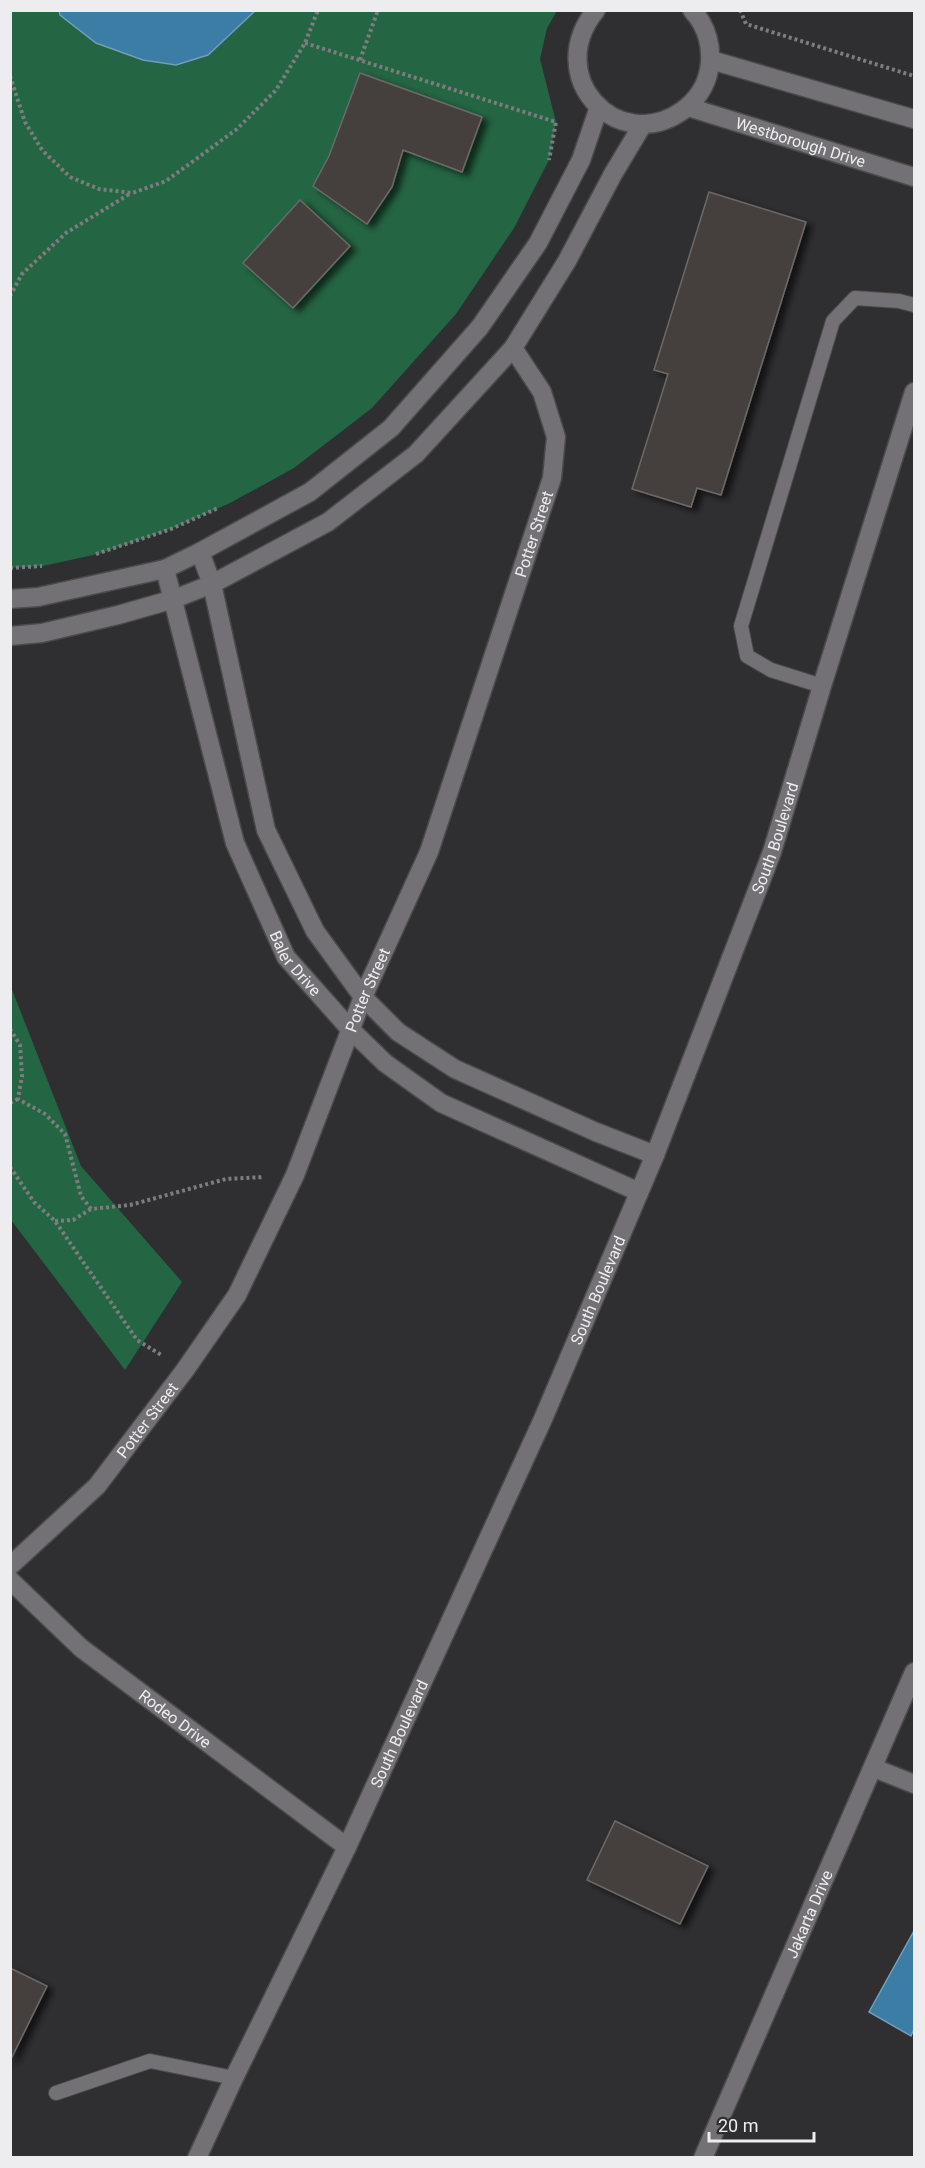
<svg xmlns="http://www.w3.org/2000/svg" width="925" height="2168" font-family="Roboto,sans-serif">
	<defs>
		<filter id="shadow"><feDropShadow dx="6" dy="4" stdDeviation="3" flood-color="#0009"/></filter>
	</defs>
	<rect width="100%" height="100%" fill="#2f2e31"/>
	<!-- green -->
	<path fill="#246543" d="M 10,11 L 557,11 L 547,28 L 540,59 L 556,122 L 549,160 L 514,228 L 456,314 L 372,408 L 294,468 L 230,503 L 171,529 L 98,554 L 43,566 L 11,568 Z
		M 11,987 L 81,1166 L 182,1282 L 125,1370 L 11,1220 Z"/>
	<!-- water -->
	<path fill="#3b7da5" stroke="#709ebb" stroke-width="1.5" d="M 59,11 L 59,10 L 255,11 L 208,55 L 176,65 L 143,60 L 96,43 L 60,15 Z
		M 914,1931 L 914,2029 L 911,2036 L 869,2012 Z"/>
	<!-- building -->
	<path fill="#44403e" stroke="#6d6967" stroke-width="1.5" filter="url(#shadow)" d="M 360,73 L 482,117 L 462,172 L 403,150 L 392,187 L 367,224 L 313,186 L 329,156 Z
		M 709,192 L 806,222 L 721,495 L 697,488 L 691,507 L 632,489 L 668,374 L 654,370 Z
		M 300,200 L 350,246 L 293,308 L 243,263 Z
		M 615,1821 L 708,1866 L 680,1924 L 587,1880 Z
		M 10,1968 L 47,1986 L 10,2061 Z"/>
	<g fill="none" stroke-linecap="round" stroke-linejoin="round">
		<!-- lane casing -->
		<g stroke="#4a494c" stroke-width="16">
			<path id="lane" d="M 822,686 L 771,670 L 747,656 L 741,626 L 833,321 L 855,298 L 899,301 L 914,305
				M 56,2093 L 150,2061 L 234,2078"/>
		</g>
		<!-- street casing -->
		<g stroke="#4a494c" stroke-width="21">
			<g id="street">
				<path d="M 596,10 C 542,76 617,156 682,111 C 696,101 706,86 709,70 C 713,48 707,26 692,10"/>
				<path d="M 711,60 L 914,119"/>
				<path id="s1" d="M 688,107 L 914,177"/>
				<path d="M 200,552 L 212,584 L 266,830 L 315,931 L 363,997 L 398,1032 L 455,1069 L 596,1132 L 655,1155"/>
				<path id="s2" d="M 165,569 L 235,843 L 286,957 L 350,1029 L 385,1063 L 441,1103 L 639,1192"/>
				<path d="M 10,599 L 38,597 L 165,569 L 200,552 L 310,492 L 391,428 L 480,327 L 538,243 L 581,160 L 599,107"/>
				<path d="M 10,636 L 42,633 L 118,615 L 174,599 L 212,584 L 328,522 L 416,454 L 513,348 L 567,261 L 613,174 L 643,124"/>
				<path id="s3" d="M 10,1566 L 97,1486 L 185,1370 L 237,1295 L 295,1175 L 363,997 L 429,852 L 552,478 L 556,437 L 542,392 L 513,348"/>
				<path d="M 874,1768 L 914,1784"/>
				<path id="s4" d="M 703,2158 L 914,1672"/>
			</g>
		</g>
		<!-- secondary casing -->
		<g stroke="#4a494c" stroke-width="21">
			<g id="secondary">
				<path id="s5" d="M 10,1580 L 81,1648 L 347,1847"/>
				<path id="s6" d="M 197,2158 L 234,2078 L 347,1847 L 543,1419 L 655,1155 L 772,852 L 822,686 L 914,392"/>
			</g>
		</g>
		<!-- path -->
		<path stroke="#7d7c7f" stroke-width="4" stroke-dasharray="3 3" stroke-linecap="butt" d="M 740,10 L 746,24 L 914,76
			M 305,43 L 556,122 L 549,160
			M 360,60 L 378,10
			M 10,76 L 25,122 L 42,150 L 70,177 L 99,189 L 132,193 L 166,181 L 237,129 L 276,90 L 305,43 L 318,10
			M 10,296 L 22,274 L 66,233 L 131,193
			M 96,554 L 171,529 L 218,508
			M 10,568 L 42,566
			M 10,1029 L 20,1045 L 22,1076 L 18,1099 L 45,1114 L 65,1134 L 81,1196 L 91,1209 L 130,1205 L 226,1179 L 264,1177
			M 10,1103 L 18,1099
			M 10,1167 L 34,1202 L 55,1221 L 137,1340 L 163,1356
			M 55,1221 L 73,1220 L 91,1209"/>
		<!-- lane -->
		<use href="#lane" stroke="#737175" stroke-width="14"/>
		<!-- street -->
		<use href="#street" stroke="#737175" stroke-width="18"/>
		<!-- secondary -->
		<use href="#secondary" stroke="#737175" stroke-width="18"/>
	</g>
	<g text-anchor="middle" stroke-width="4.5" stroke-linejoin="round" paint-order="stroke">
		<!-- street labels -->
		<g font-size="16" fill="#edecee" stroke="#2f2e31">
			<text dy="6" stroke="none"><textPath href="#s1" startOffset="118">Westborough Drive</textPath></text>
			<text dy="6" stroke="none"><textPath href="#s3" startOffset="1173">Potter Street</textPath></text>
			<text dy="6" stroke="none"><textPath href="#s6" startOffset="1442">South Boulevard</textPath></text>
			<text dy="6" stroke="none"><textPath href="#s2" startOffset="418">Baler Drive</textPath></text>
			<text dy="6" stroke="none"><textPath href="#s3" startOffset="687">Potter Street</textPath></text>
			<text dy="6" stroke="none"><textPath href="#s6" startOffset="956">South Boulevard</textPath></text>
			<text dy="6" stroke="none"><textPath href="#s3" startOffset="201">Potter Street</textPath></text>
			<text dy="6" stroke="none"><textPath href="#s5" startOffset="216">Rodeo Drive</textPath></text>
			<text dy="6" stroke="none"><textPath href="#s6" startOffset="470">South Boulevard</textPath></text>
			<text dy="6" stroke="none"><textPath href="#s4" startOffset="266">Jakarta Drive</textPath></text>
		</g>
	</g>
	<!-- border -->
	<rect width="925" height="2168" fill="none" stroke="#edecee" stroke-width="24"/>
	<!-- scale -->
	<path d="M709 2132v9h105v-9" fill="none" stroke="#edecee" stroke-width="3"/>
	<text x="718" y="2132" font-size="18" fill="#edecee" stroke="#2f2e31" stroke-width="4.5" paint-order="stroke">20 m</text>
</svg>
